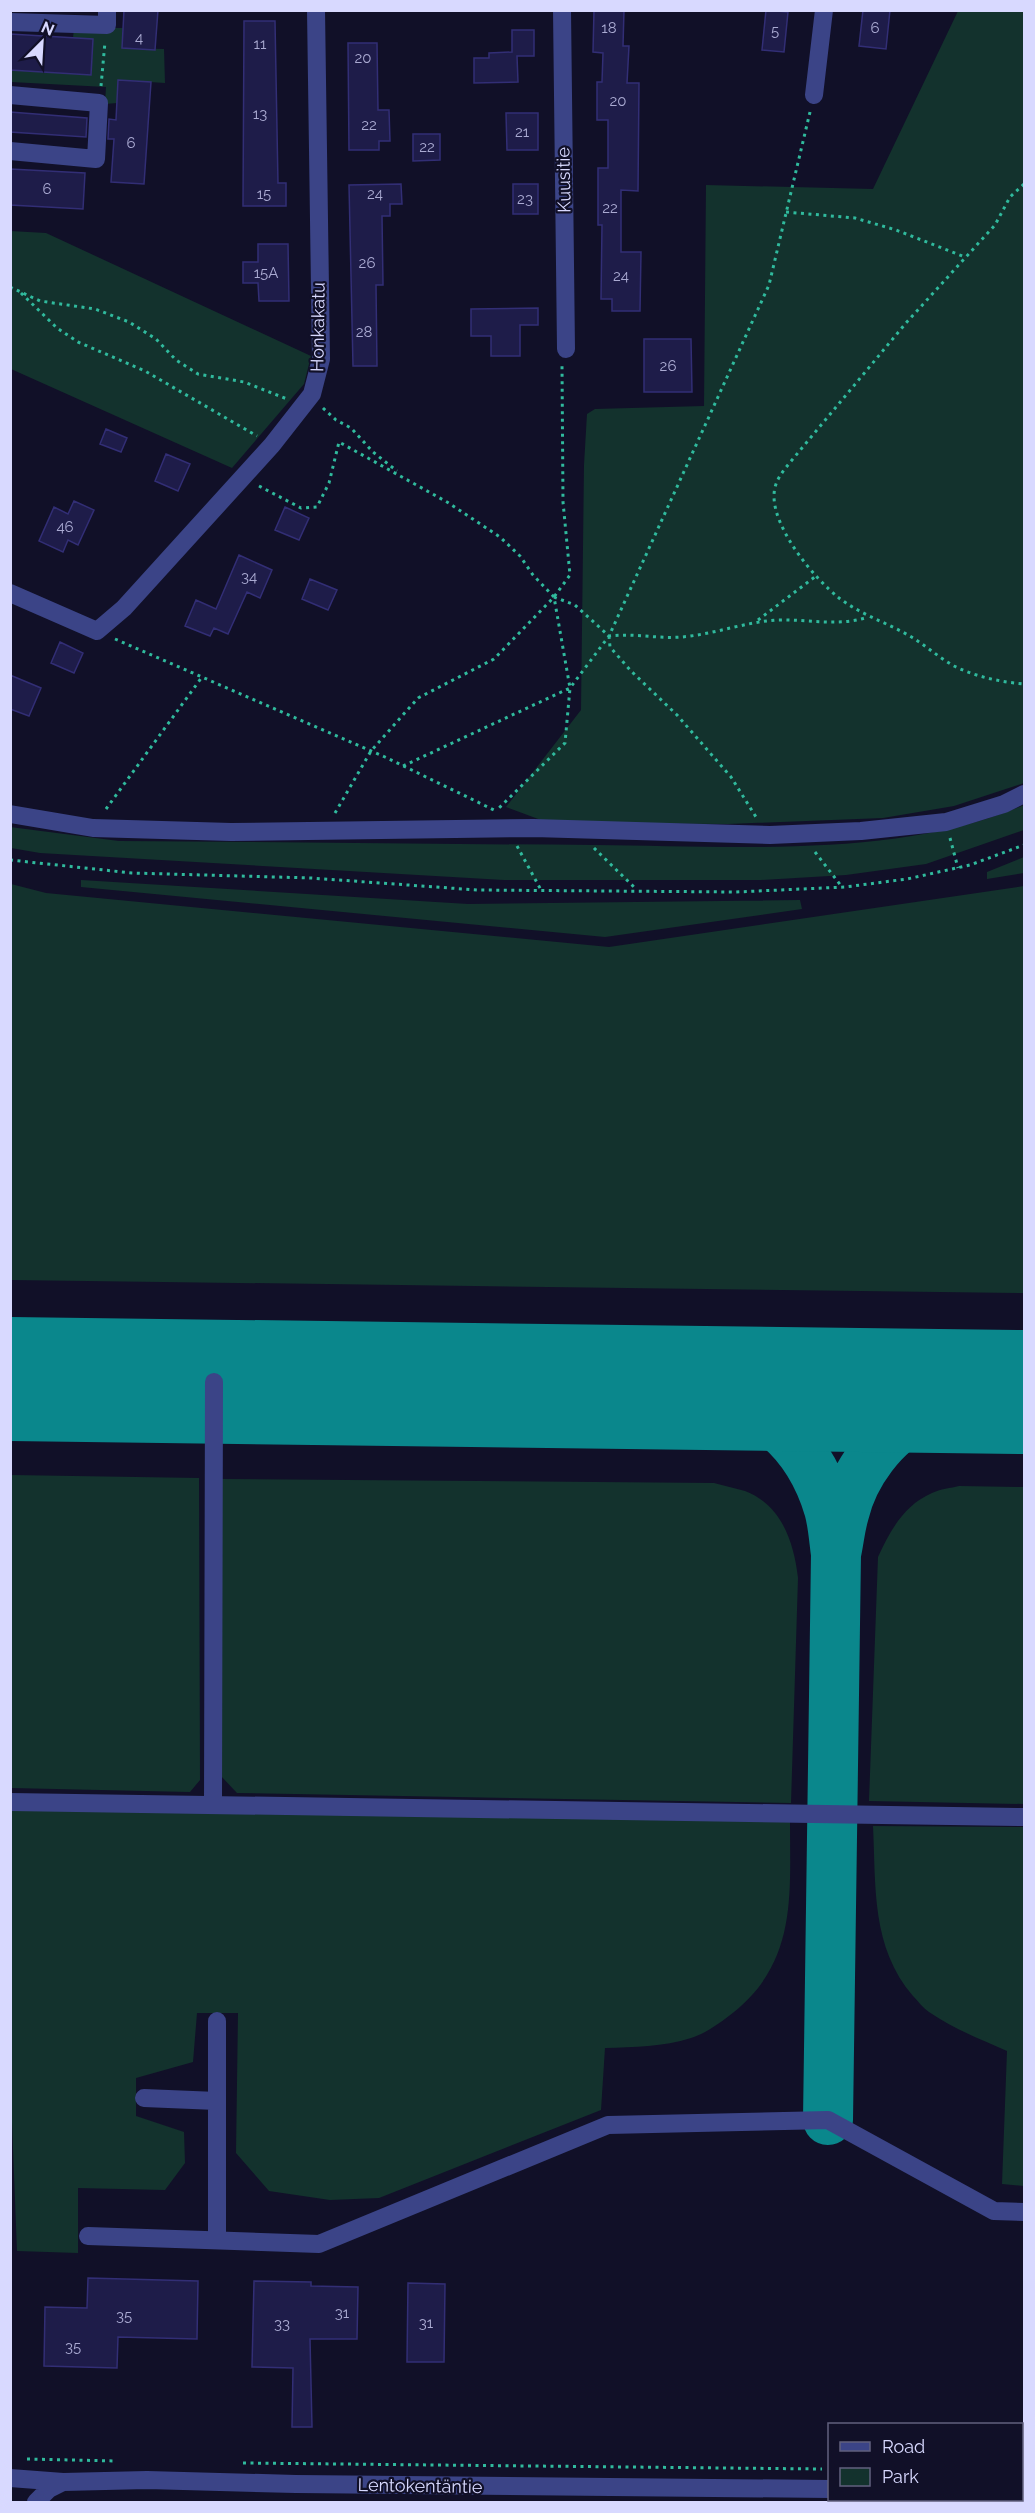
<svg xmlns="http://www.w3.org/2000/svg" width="1035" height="2513" font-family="Raleway,sans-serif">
	<rect width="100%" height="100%" fill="#111028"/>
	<!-- green -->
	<path fill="#13322d" d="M 958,11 L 1024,11 L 1024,783 L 954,806 L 883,818 L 728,824 L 549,823 L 506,807 L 581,710 L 584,465 L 587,414 L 595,409 L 704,406 L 706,185 L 873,189 Z
		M 74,28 L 123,28 L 122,48 L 164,49 L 165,83 L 118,80 L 117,103 L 105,104 L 106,87 L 11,82 L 11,70 L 91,75 L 93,40 L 73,38 Z
		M 10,231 L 46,233 L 311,356 L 304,384 L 232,468 L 11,369 Z
		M 1024,805 L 1024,830 L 926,864 L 846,875 L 761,880 L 504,880 L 40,853 L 11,848 L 10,827 L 119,841 C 277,842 436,844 595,845 C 729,846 900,859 1024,805 Z
		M 1024,857 L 1024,873 L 987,879 L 987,872 Z
		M 81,880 L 468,904 L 800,900 L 802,909 L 605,937 L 81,887 Z
		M 11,884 L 46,893 L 609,947 L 1024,886 L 1024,1293 L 11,1280 Z
		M 11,1475 L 199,1478 L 200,1780 L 190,1792 L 11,1788 Z
		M 220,1479 L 714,1483 C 724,1486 735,1488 745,1491 C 782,1505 794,1543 798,1578 L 791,1803 L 237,1793 L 220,1775 Z
		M 959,1486 L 1024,1487 L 1024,1804 L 869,1801 L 878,1557 C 890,1531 904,1505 932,1493 C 940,1489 951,1488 959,1486 Z
		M 11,1808 L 790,1822 C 790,1895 797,1961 734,2012 C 721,2022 707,2033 691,2038 C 663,2047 634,2047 605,2048 L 601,2110 L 379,2198 L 330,2200 L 269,2191 L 236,2153 L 238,2013 L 197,2013 L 193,2062 L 136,2078 L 136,2116 L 184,2132 L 185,2163 L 165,2190 L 78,2188 L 78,2253 L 17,2251 L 11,2097 Z
		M 873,1826 L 1024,1827 L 1024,2186 L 1002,2184 L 1007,2051 C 980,2039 954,2029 929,2012 C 923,2008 918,2001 913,1996 C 871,1947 876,1887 873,1826 Z"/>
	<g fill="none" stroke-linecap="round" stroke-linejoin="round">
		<!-- taxiway -->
		<path stroke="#0a878c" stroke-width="50" d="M 674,1387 C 751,1395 806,1432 829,1509 C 833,1523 834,1540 836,1554 C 839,1541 840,1527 844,1514 C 853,1475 884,1431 922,1415 C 953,1402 987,1397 1020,1392
			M 828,2120 L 836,1554"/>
		<!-- runway -->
		<path stroke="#0a878c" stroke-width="124" d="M 10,1379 L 1024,1392"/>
	</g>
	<!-- building -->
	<path fill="#1e1c49" stroke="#322e75" stroke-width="1.5" d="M 124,10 L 158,10 L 155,50 L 122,48 Z
		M 594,10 L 624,10 L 623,46 L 629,46 L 627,83 L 639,83 L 638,191 L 621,190 L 621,252 L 641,252 L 640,311 L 612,311 L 612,299 L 601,299 L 602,225 L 598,225 L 598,168 L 608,168 L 608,120 L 597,120 L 597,82 L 602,82 L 603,53 L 593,52 Z
		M 766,10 L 788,12 L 784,52 L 762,50 Z
		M 863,10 L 890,10 L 886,49 L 859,46 Z
		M 244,21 L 275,21 L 278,183 L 286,183 L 286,206 L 243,206 Z
		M 512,30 L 534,30 L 534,56 L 517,56 L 518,82 L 474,83 L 474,58 L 489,58 L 489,53 L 512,52 Z
		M 10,34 L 93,39 L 91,75 L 10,70 Z
		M 348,43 L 377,43 L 378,110 L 389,110 L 390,141 L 379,141 L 379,150 L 349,150 Z
		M 118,80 L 151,82 L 144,184 L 111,182 L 114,139 L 108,139 L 109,119 L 116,120 Z
		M 10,112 L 87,118 L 86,137 L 10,132 Z
		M 506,113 L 538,113 L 538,150 L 507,150 Z
		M 413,134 L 440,134 L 440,160 L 413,161 Z
		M 10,169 L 85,173 L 83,209 L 10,205 Z
		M 401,184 L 402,204 L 390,204 L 390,216 L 382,216 L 383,285 L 376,285 L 377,366 L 353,366 L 349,185 Z
		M 513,184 L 538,184 L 538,214 L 513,214 Z
		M 258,244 L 288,244 L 289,301 L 259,301 L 258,283 L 243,283 L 243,262 L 258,262 Z
		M 538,308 L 538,325 L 520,325 L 520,356 L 491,356 L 491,336 L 471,336 L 471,309 Z
		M 644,339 L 691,339 L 692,392 L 644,392 Z
		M 106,429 L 127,438 L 121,452 L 100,444 Z
		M 166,454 L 190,464 L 178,491 L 155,481 Z
		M 74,501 L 94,510 L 78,545 L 68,540 L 63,552 L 39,541 L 54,507 L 68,514 Z
		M 285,507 L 309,518 L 299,540 L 275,530 Z
		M 239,555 L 272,570 L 260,598 L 247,592 L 228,634 L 214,628 L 210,636 L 185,626 L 196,600 L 216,609 Z
		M 310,579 L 337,590 L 328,610 L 302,599 Z
		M 60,642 L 83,653 L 74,673 L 51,663 Z
		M 10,675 L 41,688 L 29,716 L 10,709 Z
		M 88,2278 L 198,2281 L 197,2339 L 118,2337 L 117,2368 L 44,2366 L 45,2307 L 87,2308 Z
		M 254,2281 L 311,2282 L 311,2286 L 358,2287 L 357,2339 L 310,2339 L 312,2427 L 292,2427 L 293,2368 L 252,2367 Z
		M 408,2283 L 445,2284 L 444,2362 L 407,2362 Z"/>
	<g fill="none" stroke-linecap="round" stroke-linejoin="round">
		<!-- path -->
		<path stroke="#30ba9d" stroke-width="3" stroke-dasharray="3 4.5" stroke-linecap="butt" d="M 101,86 L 105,42
			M 1024,184 L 1010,197 L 995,225 L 906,323 L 792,460 C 783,471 774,481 774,496 C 774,530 814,578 839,598 C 860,614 885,622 908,635 C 924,644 938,657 954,666 C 976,677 1001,682 1024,684
			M 786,212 L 855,218 L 896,230 L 965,257
			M 10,287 L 40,301 L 95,309 L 129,322 L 156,339 L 176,360 L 198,374 L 244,382 L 287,399
			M 21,293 L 57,328 L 78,342 L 145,371 L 257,436
			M 323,408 L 336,420 L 351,428 L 373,452 L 397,471
			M 259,486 L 301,508 L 317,507 L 329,483 L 339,442 L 447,502 L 500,537 L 520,556 L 533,575 L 554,597 L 570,688 L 565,743 L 497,810
			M 554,597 L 575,605 L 609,636 C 634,633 658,639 682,637 C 715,634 745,622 777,620 C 809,619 838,627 868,617
			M 758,620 L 816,576
			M 609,636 L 610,647 L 631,671 L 677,715 L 731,777 L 756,817
			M 115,639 L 385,757 L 494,810
			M 403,766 L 570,688 L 609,636 L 769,285 L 810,112
			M 106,809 L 202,677
			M 335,813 L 371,751 L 418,698 L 494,659 L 554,597 L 570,575 L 563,502 L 562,365
			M 950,838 L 958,868
			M 517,846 L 541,890
			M 594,848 L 636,889
			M 815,852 L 842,887
			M 10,860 L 132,873 L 311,878 L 477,890 L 736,892 L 845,887 L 907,879 L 970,865 L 1024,845
			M 27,2459 L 117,2461
			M 243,2463 L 822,2469
			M 1022,2472 L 1024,2472"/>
		<!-- minor -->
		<path stroke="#3b4487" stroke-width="18" d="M 562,10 L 566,349
			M 10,22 L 107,25 L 107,10
			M 10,95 L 99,103 L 96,159 L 10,151
			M 814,95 L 824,10
			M 10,593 L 97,631 L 124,608 L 272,445 L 301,408 L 312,394 L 321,359 L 316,10
			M 10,814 L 93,828 L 231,832 L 534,828 L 770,835 L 861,831 L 946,822 L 1004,804 L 1024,794
			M 10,1802 L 1024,1817
			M 213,1804 L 214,1382
			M 144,2098 L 217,2101
			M 88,2236 L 319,2244 L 608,2125 L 828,2120 L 994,2211 L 1024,2212
			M 217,2239 L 217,2021
			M 10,2478 L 63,2482 L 147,2480 L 296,2484 L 830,2489
			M 1022,2493 L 1024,2493
			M 36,2502 L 49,2489 L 63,2482"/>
	</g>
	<g text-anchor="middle" stroke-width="4.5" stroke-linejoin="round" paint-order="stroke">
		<!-- number labels -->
		<g font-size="15" fill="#aaaad2">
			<text x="609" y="33">18</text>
			<text x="875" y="33">6</text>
			<text x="775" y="36">5</text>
			<text x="139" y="43">4</text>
			<text x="260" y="49">11</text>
			<text x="363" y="63">20</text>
			<text x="618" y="106">20</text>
			<text x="260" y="119">13</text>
			<text x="369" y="130">22</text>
			<text x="522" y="137">21</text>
			<text x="131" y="148">6</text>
			<text x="427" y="152">22</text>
			<text x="47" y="194">6</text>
			<text x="264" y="199">15</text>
			<text x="375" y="199">24</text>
			<text x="525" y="204">23</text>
			<text x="610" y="213">22</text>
			<text x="367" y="268">26</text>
			<text x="266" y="278">15A</text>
			<text x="621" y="281">24</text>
			<text x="364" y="337">28</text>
			<text x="668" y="371">26</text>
			<text x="65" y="532">46</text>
			<text x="249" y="582">34</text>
			<text x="342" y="2318">31</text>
			<text x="124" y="2321">35</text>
			<text x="426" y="2328">31</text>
			<text x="282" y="2329">33</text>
			<text x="73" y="2352">35</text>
		</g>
		<!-- street labels -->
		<g font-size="18" fill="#d8d9ff" stroke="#111028">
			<text transform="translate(564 180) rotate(-91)" y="6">Kuusitie</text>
			<text transform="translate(318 327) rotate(-89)" y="6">Honkakatu</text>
			<text transform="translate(420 2486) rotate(1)" y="6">Lentokentäntie</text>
		</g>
	</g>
	<!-- border -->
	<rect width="1035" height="2513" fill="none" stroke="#d8d9ff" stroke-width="24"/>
	<!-- legend -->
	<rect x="828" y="2423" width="195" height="78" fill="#111028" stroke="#61607e" stroke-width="1.5"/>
	<rect x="840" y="2442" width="30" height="9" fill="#3b4487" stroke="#61607e" stroke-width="1.5"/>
	<text x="882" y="2453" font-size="18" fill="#d8d9ff">Road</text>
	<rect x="840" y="2468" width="30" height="18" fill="#13322d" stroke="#61607e" stroke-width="1.5"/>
	<text x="882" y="2483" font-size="18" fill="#d8d9ff">Park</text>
	<!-- north arrow -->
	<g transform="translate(42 42) rotate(24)" stroke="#111028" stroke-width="4.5" paint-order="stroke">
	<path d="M0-4.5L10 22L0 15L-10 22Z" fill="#d8d9ff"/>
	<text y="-9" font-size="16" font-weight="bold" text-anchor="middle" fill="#d8d9ff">N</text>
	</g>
</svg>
